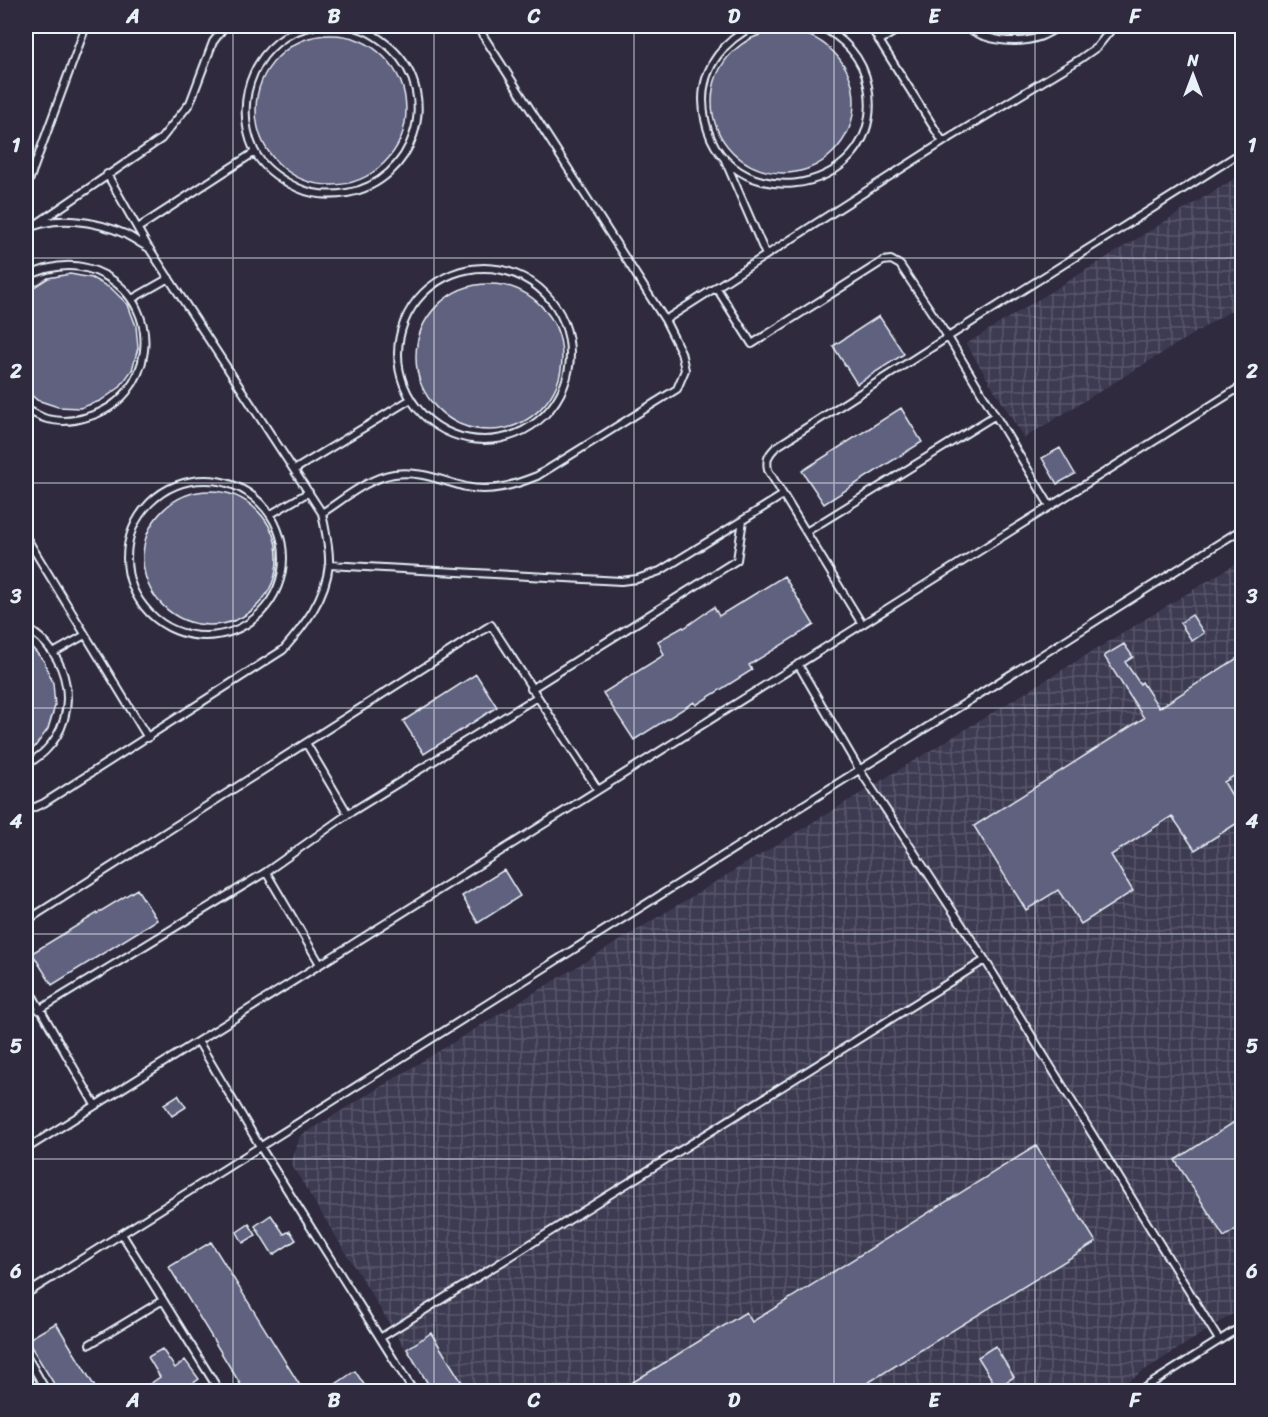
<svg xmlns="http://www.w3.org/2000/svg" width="1268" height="1417" font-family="Sriracha,sans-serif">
	<defs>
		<pattern id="industrial-grid" width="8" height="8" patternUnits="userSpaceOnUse" patternTransform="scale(1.5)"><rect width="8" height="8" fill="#3e3a51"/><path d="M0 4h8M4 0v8" fill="none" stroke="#5a576b"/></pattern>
	</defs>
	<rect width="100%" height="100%" fill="#2f2a3d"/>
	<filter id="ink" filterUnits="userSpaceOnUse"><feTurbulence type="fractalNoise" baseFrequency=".0167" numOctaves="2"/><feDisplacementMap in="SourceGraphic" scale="12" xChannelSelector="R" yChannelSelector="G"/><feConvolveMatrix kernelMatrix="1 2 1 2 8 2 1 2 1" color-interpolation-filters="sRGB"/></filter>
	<g filter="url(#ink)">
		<!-- industrial -->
		<path fill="url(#industrial-grid)" d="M 1242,174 L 1242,304 L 1024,438 L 966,344 Z
			M 1242,560 L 1242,1308 L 1112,1391 L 431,1391 L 291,1164 L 300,1136 Z"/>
		<!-- building -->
		<path fill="#60617f" stroke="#e8f1f8" stroke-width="1.5" d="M712 102a71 71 0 1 1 142 0a71 71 0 1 1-142 0Z
			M256 110a75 75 0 1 1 150 0a75 75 0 1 1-150 0Z
			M 70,274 L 92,278 L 112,289 L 128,305 L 136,326 L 138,348 L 132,370 L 119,388 L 100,401 L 80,408 L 58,407 L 37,400 L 26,390 L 26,292 L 48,278 Z
			M416 357a73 73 0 1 1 146 0a73 73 0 1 1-146 0Z
			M 879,316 L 904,354 L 857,384 L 833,346 Z
			M 901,408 L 922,442 L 824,504 L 802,471 Z
			M 1060,448 L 1075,474 L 1057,484 L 1042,458 Z
			M143 558a67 67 0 1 1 134 0a67 67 0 1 1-134 0Z
			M 784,576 L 814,625 L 749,665 L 752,670 L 696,705 L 694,702 L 634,740 L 603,693 L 664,655 L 658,641 L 683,627 L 684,628 L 714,607 L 719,616 Z
			M 1192,615 L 1204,633 L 1192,641 L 1180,623 Z
			M 26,641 L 44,661 L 53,683 L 55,706 L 48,729 L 34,748 L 26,754 Z
			M 1124,644 L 1133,657 L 1125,662 L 1140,684 L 1142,682 L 1159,708 L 1242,655 L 1242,771 L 1224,782 L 1242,813 L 1242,820 L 1195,850 L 1172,816 L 1111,855 L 1133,891 L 1081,924 L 1058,890 L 1026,910 L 974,826 L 1144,718 L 1104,656 Z
			M 476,674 L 497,707 L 424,754 L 403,721 Z
			M 504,870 L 520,896 L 478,923 L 462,896 Z
			M 137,889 L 157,920 L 52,985 L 32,953 Z
			M 178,1095 L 186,1107 L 172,1116 L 164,1104 Z
			M 1242,1117 L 1242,1225 L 1224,1237 L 1175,1160 Z
			M 1036,1146 L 1096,1242 L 853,1392 L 617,1392 L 746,1312 L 752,1322 Z
			M 271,1215 L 284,1234 L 290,1231 L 296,1240 L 273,1255 L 255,1226 Z
			M 249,1224 L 256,1235 L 243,1243 L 237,1232 Z
			M 211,1242 L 304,1392 L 245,1392 L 169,1267 Z
			M 56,1323 L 98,1392 L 59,1392 L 27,1340 Z
			M 431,1333 L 468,1392 L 433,1392 L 407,1349 Z
			M 995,1346 L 1014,1377 L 997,1388 L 978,1357 Z
			M 162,1349 L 175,1368 L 185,1360 L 199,1379 L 180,1392 L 138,1392 L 160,1377 L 148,1357 Z
			M 355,1371 L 369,1392 L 324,1392 Z"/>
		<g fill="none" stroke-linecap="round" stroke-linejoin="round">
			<!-- service casing -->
			<g stroke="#e8f1f8" stroke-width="10">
				<path id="service" d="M 314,26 C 257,36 231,99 254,150 C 262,167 281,180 298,188 C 313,195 330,196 347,193 C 413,182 443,97 392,49 C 380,38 366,28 349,26
					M 754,26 C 725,40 703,66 703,100 C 706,224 889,203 868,86 C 863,58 844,37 818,26
					M 870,26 L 943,142
					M 965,26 C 985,41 1016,45 1039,37 C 1047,34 1054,29 1061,26
					M 879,41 L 904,26
					M 725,160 L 766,255
					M 107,174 L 148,247
					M 26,189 L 86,26
					M 38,223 L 161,139 L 190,103 L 213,42 L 225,26
					M 138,228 L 255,152
					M 26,230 C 53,214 96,221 125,234 C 133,238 141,244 149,248 L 322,513 C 325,529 330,548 329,564 C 326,598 304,626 283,650 L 44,803 L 26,811
					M398 354a86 86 0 1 1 172 0a86 86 0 1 1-172 0Z
					M 26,277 C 52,264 78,261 104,275 C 166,308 154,399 87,417 C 75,421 60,422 47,419 C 39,417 32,412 26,409
					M 716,287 L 752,344 L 883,261 L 891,260 L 900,265 L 948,337 L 776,447 C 768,455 766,459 768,470 L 806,532
					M 132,299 L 169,278
					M 665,320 L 943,142 L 1080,59 L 1097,47 L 1114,26
					M 294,470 L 411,399
					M127 558a78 78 0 1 1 156 0a78 78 0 1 1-156 0Z
					M 1050,506 L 948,337 L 1242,152
					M 322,513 C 344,499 368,478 394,474 C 420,470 442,481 466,487 C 491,493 514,485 537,476 L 677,389 L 685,370 L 681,352 L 665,320 L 477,26
					M 271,514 L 309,492
					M 26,537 L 148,738
					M 329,565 L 621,581 L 637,579 L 660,571 L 743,520
					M 862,624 L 806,532 L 994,416
					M 26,628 C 70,652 82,715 45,751 C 39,757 32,761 26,765
					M 55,652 L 85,635
					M 798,664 L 859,769 L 985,960 L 1219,1340
					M 531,689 L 737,560 L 743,520 L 783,495
					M 306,743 L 348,814
					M 266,872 L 320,964
					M 26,921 L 491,625 L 598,790
					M 26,984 L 95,1105
					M 39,1010 L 266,872 L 348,814 L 537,697
					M 198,1041 L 261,1148 L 414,1392
					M 26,1149 L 1242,386
					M 122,1234 L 220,1392
					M 26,1294 L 1242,529
					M 380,1338 L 985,960
					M 90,1344 L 163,1300
					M 26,1355 L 47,1392
					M 1138,1392 L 1242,1326"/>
			</g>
			<!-- service -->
			<use href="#service" stroke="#2f2a3d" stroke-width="6"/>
		</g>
	</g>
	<!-- grid -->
	<path fill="none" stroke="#e8f1f8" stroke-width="1.5" stroke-opacity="0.55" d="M 233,26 L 233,1392M 434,26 L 434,1392M 634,26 L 634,1392M 834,26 L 834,1392M 1035,26 L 1035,1392M 26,258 L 1242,258M 26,483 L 1242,483M 26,708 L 1242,708M 26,934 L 1242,934M 26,1159 L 1242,1159"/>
	<!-- margin -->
	<rect width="1268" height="1417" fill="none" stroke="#2f2a3d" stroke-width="66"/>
	<!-- north arrow -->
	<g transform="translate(1193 75)" stroke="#2f2a3d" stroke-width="4.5" paint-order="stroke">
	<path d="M0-4.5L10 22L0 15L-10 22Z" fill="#e8f1f8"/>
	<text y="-9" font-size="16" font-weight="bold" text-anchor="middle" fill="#e8f1f8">N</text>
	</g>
	<rect x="33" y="33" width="1202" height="1351" fill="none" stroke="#e8f1f8" stroke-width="2"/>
	<g font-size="20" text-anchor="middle" font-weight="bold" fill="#e8f1f8">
		<text x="133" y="23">A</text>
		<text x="334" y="23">B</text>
		<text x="534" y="23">C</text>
		<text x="734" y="23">D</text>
		<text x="934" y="23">E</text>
		<text x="1135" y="23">F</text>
		<text x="16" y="152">1</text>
		<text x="1252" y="152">1</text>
		<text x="16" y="378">2</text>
		<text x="1252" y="378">2</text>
		<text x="16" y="603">3</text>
		<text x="1252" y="603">3</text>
		<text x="16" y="828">4</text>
		<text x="1252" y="828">4</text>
		<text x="16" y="1053">5</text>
		<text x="1252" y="1053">5</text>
		<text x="16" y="1278">6</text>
		<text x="1252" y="1278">6</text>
		<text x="133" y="1407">A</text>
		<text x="334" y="1407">B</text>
		<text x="534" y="1407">C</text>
		<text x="734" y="1407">D</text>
		<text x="934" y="1407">E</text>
		<text x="1135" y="1407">F</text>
	</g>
</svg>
